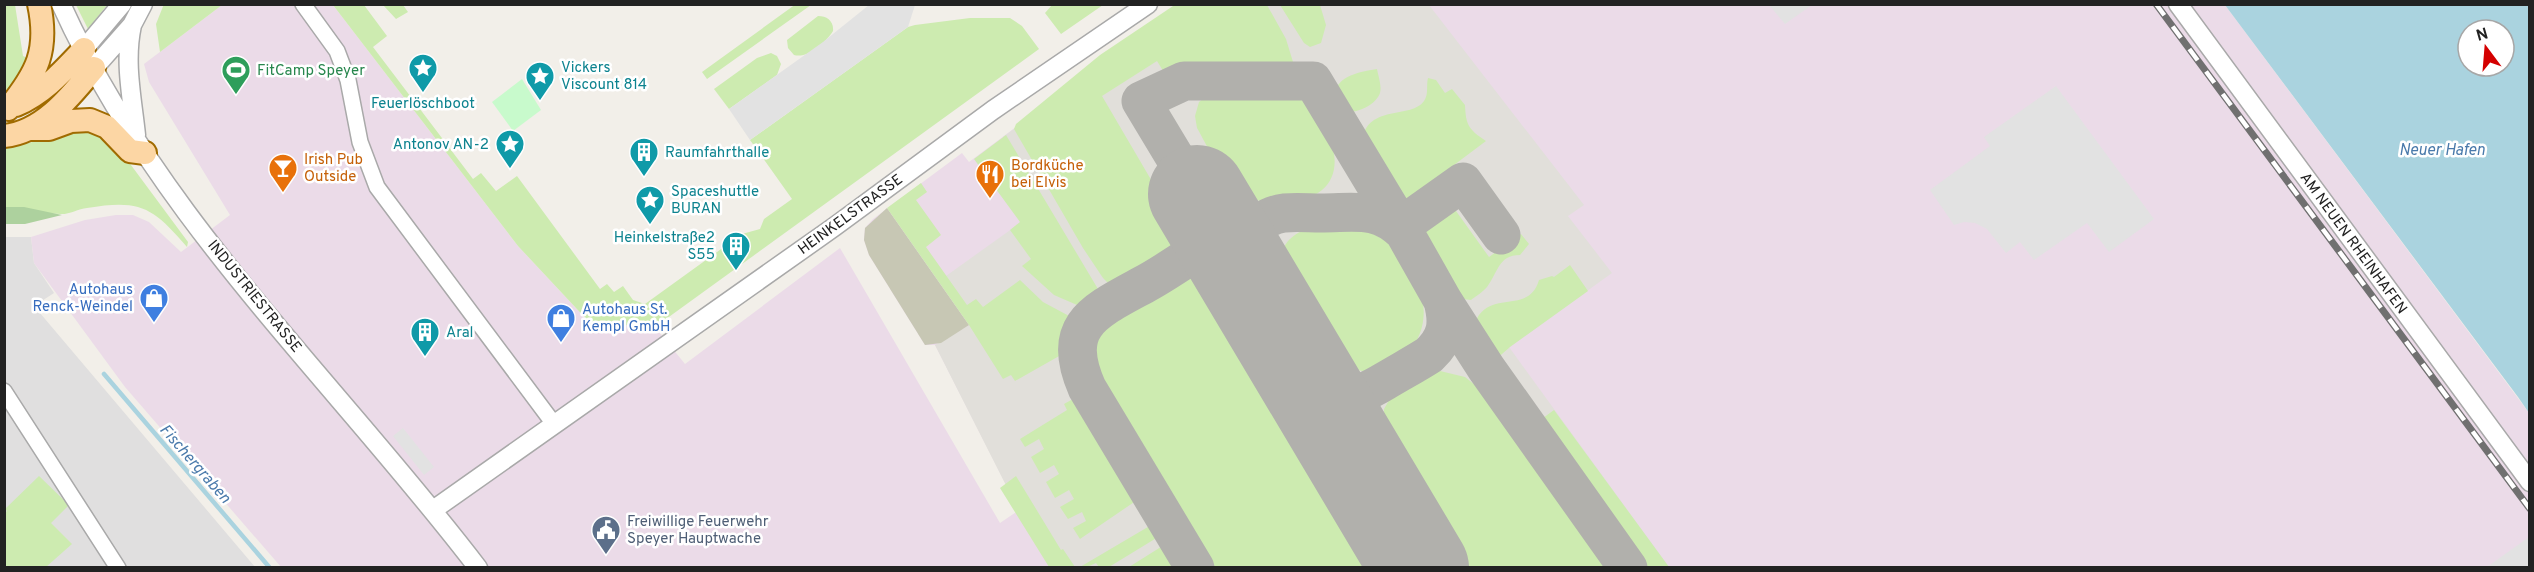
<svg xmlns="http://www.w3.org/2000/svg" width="2534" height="572" font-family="Overpass,sans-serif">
	<rect width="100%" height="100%" fill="#f2efe9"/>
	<!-- residential -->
	<path fill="#e0dfdf" d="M 5,237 L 31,237 L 34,263 L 54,293 L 34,306 L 255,567 L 5,568 Z"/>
	<!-- industrial -->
	<path fill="#ebdbe8" d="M 222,5 L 333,5 L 518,246 L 590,323 L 655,327 L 685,364 L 840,248 L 1000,523 L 1019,510 L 935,345 L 925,345 L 869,255 L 864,240 L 865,228 L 873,219 L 962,153 L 969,162 L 1086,75 L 1188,5 L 2225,5 L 2529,413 L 2529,567 L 281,567 L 125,387 L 34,263 L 31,237 L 85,220 L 116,215 L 133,215 L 149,222 L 181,252 L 230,215 L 149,82 L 144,64 Z"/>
	<!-- airport -->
	<path fill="#e1dfda" d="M 1188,5 L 1429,5 L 1584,205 L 1568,216 L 1612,273 L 1509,347 L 1669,567 L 1053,567 L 1019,511 L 935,345 L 969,325 L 939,281 L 1020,223 L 1003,137 L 1086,75 Z"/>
	<!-- construction -->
	<path fill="#c7c7b4" d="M 887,208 L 969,325 L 941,343 L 925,345 L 869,255 L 864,240 L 865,228 Z"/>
	<!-- grass -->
	<path fill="#cdebb0" d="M 164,4 L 222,4 L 222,5 L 160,52 L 156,24 Z
		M 796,4 L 811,5 L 707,79 L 702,72 Z
		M 1176,4 L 1267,5 L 1286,39 L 1293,62 L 1282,70 L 1274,71 L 1165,74 L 1157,61 L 1102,96 L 1184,236 C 1183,241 1183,246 1180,250 C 1171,261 1127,287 1113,288 L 1103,278 L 1083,248 L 1014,129 L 1016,124 L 1100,55 Z
		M 4,5 L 15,5 L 23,56 L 32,60 L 11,87 L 5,91 Z
		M 76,5 L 107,5 L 88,29 Z
		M 333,5 L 364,5 L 387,36 L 373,47 L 473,179 L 481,173 L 496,191 L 517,176 L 600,289 L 607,284 L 614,292 L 623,286 L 633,300 L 645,304 L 742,234 L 760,229 L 764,219 L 792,199 L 750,140 L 908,27 L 915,25 L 970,18 L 1010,18 L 1022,26 L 1039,49 L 655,327 L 590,323 L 518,246 Z
		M 383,5 L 403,5 L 408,12 L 396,19 Z
		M 1052,5 L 1052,4 L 1103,5 L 1061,34 L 1045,13 Z
		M 1280,5 L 1320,5 L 1326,25 L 1321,43 L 1310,47 L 1304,43 Z
		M 818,16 C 827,16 834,21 833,31 C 826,42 808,59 794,55 L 788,48 L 787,40 Z
		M 771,53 L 777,56 L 781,64 L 777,75 L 729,109 L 714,89 L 757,58 Z
		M 1377,69 C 1378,75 1382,86 1380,93 C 1376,105 1355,115 1344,111 L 1335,96 C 1334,76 1363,71 1377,69 Z
		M 1428,78 L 1436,80 L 1445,93 L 1452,89 L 1465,105 C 1466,125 1468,129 1486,141 L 1446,171 L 1430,192 L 1414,201 L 1399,197 L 1393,192 L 1362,140 C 1368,104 1412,119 1424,101 C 1429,94 1426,85 1428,78 Z
		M 1224,89 C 1244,89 1268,86 1288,92 C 1306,97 1315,108 1323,124 C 1347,166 1334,201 1283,202 C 1266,203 1251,201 1236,189 C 1221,177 1207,145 1197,128 L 1195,116 L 1199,102 L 1210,93 Z
		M 91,127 L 128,161 L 188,242 L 187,247 C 153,207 140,199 87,208 C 78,209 68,215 60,214 C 41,213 24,207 5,207 L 5,149 Z
		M 1006,135 L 1098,289 C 1098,299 1095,307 1084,308 L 1054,295 L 1022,266 L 1031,259 L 1010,230 L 1020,222 L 974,159 Z
		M 921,183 L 927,192 L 916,200 L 941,235 L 926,247 L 967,305 L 976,299 L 983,307 L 1020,280 L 1043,302 L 1071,317 L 1074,325 L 1068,351 L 1015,381 L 1011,375 L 1003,379 L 969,325 L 887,208 Z
		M 1448,211 L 1456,211 L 1489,257 L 1521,234 L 1529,244 L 1520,255 C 1498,255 1498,273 1487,287 C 1483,292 1476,296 1471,300 L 1455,298 L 1425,244 C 1421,228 1433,216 1448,211 Z
		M 1313,227 C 1329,227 1348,225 1363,230 C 1419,246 1452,333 1391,365 C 1380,371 1368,374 1356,369 C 1350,367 1340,365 1335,360 C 1330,353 1326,343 1321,336 C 1309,315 1296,294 1283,273 C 1275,249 1290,233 1313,227 Z
		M 1570,265 L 1588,291 L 1510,347 L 1494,361 L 1473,329 C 1475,325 1476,319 1479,315 C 1497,292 1529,313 1539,280 L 1552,276 L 1554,277 Z
		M 1198,268 L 1205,271 L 1208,275 L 1383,567 L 1205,567 L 1090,375 C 1087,365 1083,353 1086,342 C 1089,333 1096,326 1103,320 C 1116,308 1182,270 1198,268 Z
		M 1440,371 L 1465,377 L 1485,393 L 1613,567 L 1459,567 L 1383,439 L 1384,409 L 1392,395 L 1422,375 Z
		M 1082,394 L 1143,496 L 1080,539 L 1073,528 L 1086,521 L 1082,512 L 1068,519 L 1060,507 L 1074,499 L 1069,490 L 1055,498 L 1046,482 L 1059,474 L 1054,465 L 1040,473 L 1031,457 L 1044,449 L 1039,439 L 1025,447 L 1020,439 L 1067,410 L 1064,404 Z
		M 1554,410 L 1669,567 L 1642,567 L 1539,421 Z
		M 39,476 L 69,505 L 51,523 L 72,544 L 46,567 L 5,568 L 4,514 L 7,511 L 5,509 Z
		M 1016,476 L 1061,550 L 1063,549 L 1075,567 L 1049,567 L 1000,488 Z
		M 1158,521 L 1163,534 L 1109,567 L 1099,567 L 1096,563 L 1087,567 L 1080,567 Z
		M 1164,545 L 1173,546 L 1186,567 L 1129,567 Z"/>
	<!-- forest -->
	<path fill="#add19e" d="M 5,207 L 24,207 L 62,215 L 25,224 L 5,224 Z"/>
	<!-- park -->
	<path fill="#c8facc" d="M 522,79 L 541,110 L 513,131 L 492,102 Z"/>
	<!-- parking -->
	<path fill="#e2e2e2" d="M 869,5 L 915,5 L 908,27 L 750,140 L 729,109 L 823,42 Z
		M 1769,5 L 1812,5 L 1785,24 Z
		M 2056,86 L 2154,219 L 2109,252 L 2087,223 L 2034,260 L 2020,242 L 2006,253 L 1987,229 L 1975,223 L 1964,222 L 1954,225 L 1930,190 L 1990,146 L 1984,137 Z
		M 403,428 L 434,467 L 424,475 L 393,436 Z
		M 2529,537 L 2529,567 L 2487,567 Z"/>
	<!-- water -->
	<path fill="#aad3df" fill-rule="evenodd" d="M 2225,5 L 2529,5 L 2529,413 L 2518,397 ZM 2468,30 L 2504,30 L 2504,66 L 2468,66 Z"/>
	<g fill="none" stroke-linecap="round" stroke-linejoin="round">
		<!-- stream -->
		<path stroke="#aad3df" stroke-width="4.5" d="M 104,374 L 270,568"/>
		<!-- taxiway -->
		<path stroke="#b1b0ac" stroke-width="39" d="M 1197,194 L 1141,101 L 1184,81 L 1313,81 L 1404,232 L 1443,301 L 1486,368 L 1628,568
			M 1401,226 L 1463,182 L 1501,235
			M 1250,282 C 1241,253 1248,218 1284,213 C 1296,212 1309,213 1321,213 C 1356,213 1377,206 1404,232
			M 1304,373 C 1334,403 1350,402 1385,381 C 1400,372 1415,364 1429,355 C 1447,338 1449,324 1443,301
			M 1349,449 C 1347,426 1349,412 1364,394
			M 1195,568 L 1087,388 C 1060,326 1093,312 1143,285 C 1162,275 1180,262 1198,251 C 1217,244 1227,252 1240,266"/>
		<!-- runway -->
		<path stroke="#b1b0ac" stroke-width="98" d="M 1197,194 L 1420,568"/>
		<!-- minor casing -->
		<g stroke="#a9a9a9" stroke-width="18">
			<path id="minor" d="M 303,4 L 337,51 L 348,80 L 360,142 L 377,187 L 554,424
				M 4,391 L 118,568"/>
		</g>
		<!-- tertiary casing -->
		<g stroke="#a9a9a9" stroke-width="21">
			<path id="tertiary" d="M 61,4 C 158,219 337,383 478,568
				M 2178,4 L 2530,482
				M 132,25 C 124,62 132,97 136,135
				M 84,49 L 122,4
				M 94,68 L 132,25 L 143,4
				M 433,510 L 834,227 L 993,110 L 1148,4"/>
		</g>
		<!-- primary casing -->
		<g stroke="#a06b00" stroke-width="26">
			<path id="primary" d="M 16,105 C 44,93 63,71 84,49
				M 8,109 C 37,73 49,51 39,4
				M 32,129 L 49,129 L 71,121 L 90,120 L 107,127 L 130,151 L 145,153
				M 4,136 C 43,132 71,96 94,68"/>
		</g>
		<!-- minor -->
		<use href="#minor" stroke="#fff" stroke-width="15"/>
		<!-- tertiary -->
		<use href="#tertiary" stroke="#fff" stroke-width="18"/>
		<!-- primary -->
		<use href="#primary" stroke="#fcd6a4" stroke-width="22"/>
		<!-- rail casing -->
		<g stroke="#707070" stroke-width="7">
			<path id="rail" d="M 2156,4 L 2530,509"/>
		</g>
		<!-- rail -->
		<use href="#rail" stroke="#fff" stroke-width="4.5" stroke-dasharray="14" stroke-linecap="butt"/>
	</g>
	<!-- icons -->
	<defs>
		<g id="sight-pin" transform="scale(1.5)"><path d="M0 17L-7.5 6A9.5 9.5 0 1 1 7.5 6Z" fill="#0f9aa8" stroke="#fff"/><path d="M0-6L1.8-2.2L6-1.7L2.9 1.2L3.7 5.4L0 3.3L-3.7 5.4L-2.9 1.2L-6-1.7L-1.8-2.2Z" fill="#fff"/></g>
		<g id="stadium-pin" transform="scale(1.5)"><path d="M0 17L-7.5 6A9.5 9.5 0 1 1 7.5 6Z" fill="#2e9e5b" stroke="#fff"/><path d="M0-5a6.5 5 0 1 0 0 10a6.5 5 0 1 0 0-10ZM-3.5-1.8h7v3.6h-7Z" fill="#fff"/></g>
		<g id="building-pin" transform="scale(1.5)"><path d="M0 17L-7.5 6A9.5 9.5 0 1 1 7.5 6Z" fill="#0f9aa8" stroke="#fff"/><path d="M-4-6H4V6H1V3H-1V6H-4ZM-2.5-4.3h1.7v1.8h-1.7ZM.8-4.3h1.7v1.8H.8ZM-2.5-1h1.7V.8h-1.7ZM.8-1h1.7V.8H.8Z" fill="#fff"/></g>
		<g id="bar-pin" transform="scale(1.5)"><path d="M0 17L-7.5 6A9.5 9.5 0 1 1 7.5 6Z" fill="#e8710a" stroke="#fff"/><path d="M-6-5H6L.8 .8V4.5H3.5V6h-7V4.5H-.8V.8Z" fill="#fff"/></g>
		<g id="restaurant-pin" transform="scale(1.5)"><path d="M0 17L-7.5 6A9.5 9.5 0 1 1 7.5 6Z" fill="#e8710a" stroke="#fff"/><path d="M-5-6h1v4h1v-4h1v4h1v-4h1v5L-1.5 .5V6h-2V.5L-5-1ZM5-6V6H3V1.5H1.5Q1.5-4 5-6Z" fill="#fff"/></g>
		<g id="shop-pin" transform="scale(1.5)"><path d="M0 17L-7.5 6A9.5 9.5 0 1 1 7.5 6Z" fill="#3f7fe0" stroke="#fff"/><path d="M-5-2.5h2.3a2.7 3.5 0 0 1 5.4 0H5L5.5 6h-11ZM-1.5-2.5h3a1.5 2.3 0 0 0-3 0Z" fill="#fff"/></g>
		<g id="civic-pin" transform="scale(1.5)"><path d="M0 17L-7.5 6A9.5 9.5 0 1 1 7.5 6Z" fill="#5c6f8a" stroke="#fff"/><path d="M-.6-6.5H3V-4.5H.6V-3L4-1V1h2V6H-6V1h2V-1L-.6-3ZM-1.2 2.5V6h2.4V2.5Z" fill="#fff"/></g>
	</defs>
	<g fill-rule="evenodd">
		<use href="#sight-pin" x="423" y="68"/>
		<use href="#stadium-pin" x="236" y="70"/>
		<use href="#sight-pin" x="540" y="76"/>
		<use href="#sight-pin" x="510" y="144"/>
		<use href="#building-pin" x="644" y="152"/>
		<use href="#bar-pin" x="283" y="168"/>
		<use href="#restaurant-pin" x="990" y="174"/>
		<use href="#sight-pin" x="650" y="200"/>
		<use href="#building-pin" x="736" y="246"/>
		<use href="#shop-pin" x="154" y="298"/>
		<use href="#shop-pin" x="561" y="318"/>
		<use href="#building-pin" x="425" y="332"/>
		<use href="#civic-pin" x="606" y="530"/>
	</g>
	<g text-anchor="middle" stroke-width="5" stroke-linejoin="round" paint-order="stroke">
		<!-- culture labels -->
		<g font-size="15" fill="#0d838f" stroke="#fff" text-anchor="start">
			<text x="561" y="72">Vickers<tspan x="561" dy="17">Viscount 814</tspan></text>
			<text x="423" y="108" text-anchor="middle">Feuerlöschboot</text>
			<text x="489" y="149" text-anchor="end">Antonov AN-2</text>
			<text x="665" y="157">Raumfahrthalle</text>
			<text x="671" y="196">Spaceshuttle<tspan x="671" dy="17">BURAN</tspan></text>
			<text x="715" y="242" text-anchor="end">Heinkelstraße2<tspan x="715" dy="17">S55</tspan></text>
			<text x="446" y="337">Aral</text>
		</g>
		<!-- leisure labels -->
		<g font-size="15" fill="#27864d" stroke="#fff" text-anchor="start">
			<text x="257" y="75">FitCamp Speyer</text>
		</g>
		<!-- food labels -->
		<g font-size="15" fill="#c56008" stroke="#fff" text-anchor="start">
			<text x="304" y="164">Irish Pub<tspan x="304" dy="17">Outside</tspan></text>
			<text x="1011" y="170">Bordküche<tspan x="1011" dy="17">bei Elvis</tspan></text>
		</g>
		<!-- street labels -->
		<g font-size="15" fill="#222" stroke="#fff">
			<text transform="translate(850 214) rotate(-36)" y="5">HEINKELSTRASSE</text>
			<text transform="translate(2354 243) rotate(54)" y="5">AM NEUEN RHEINHAFEN</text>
			<text transform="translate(255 296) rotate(51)" y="5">INDUSTRIESTRASSE</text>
		</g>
		<!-- shop labels -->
		<g font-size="15" fill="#366cbe" stroke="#fff" text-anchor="end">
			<text x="133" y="294">Autohaus<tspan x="133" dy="17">Renck-Weindel</tspan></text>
			<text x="582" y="314" text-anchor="start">Autohaus St.<tspan x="582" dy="17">Kempl GmbH</tspan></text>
		</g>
		<!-- service labels -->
		<g font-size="15" fill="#4e5e75" stroke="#fff" text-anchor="start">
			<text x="627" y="526">Freiwillige Feuerwehr<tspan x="627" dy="17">Speyer Hauptwache</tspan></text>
		</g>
		<!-- water labels -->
		<g font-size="16" font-style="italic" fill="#4a7aab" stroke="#fff">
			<text x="2442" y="155">Neuer Hafen</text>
			<text transform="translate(196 463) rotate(49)" y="6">Fischergraben</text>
		</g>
	</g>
	<!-- border -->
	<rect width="2534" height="572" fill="none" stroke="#222222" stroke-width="12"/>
	<!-- north arrow -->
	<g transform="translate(2486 48) rotate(344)"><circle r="28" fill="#ffffff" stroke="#a7a7a7" stroke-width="1.5"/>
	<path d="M0-4.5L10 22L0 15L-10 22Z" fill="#d40000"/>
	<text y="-9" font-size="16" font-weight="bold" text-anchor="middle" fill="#222222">N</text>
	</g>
</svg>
